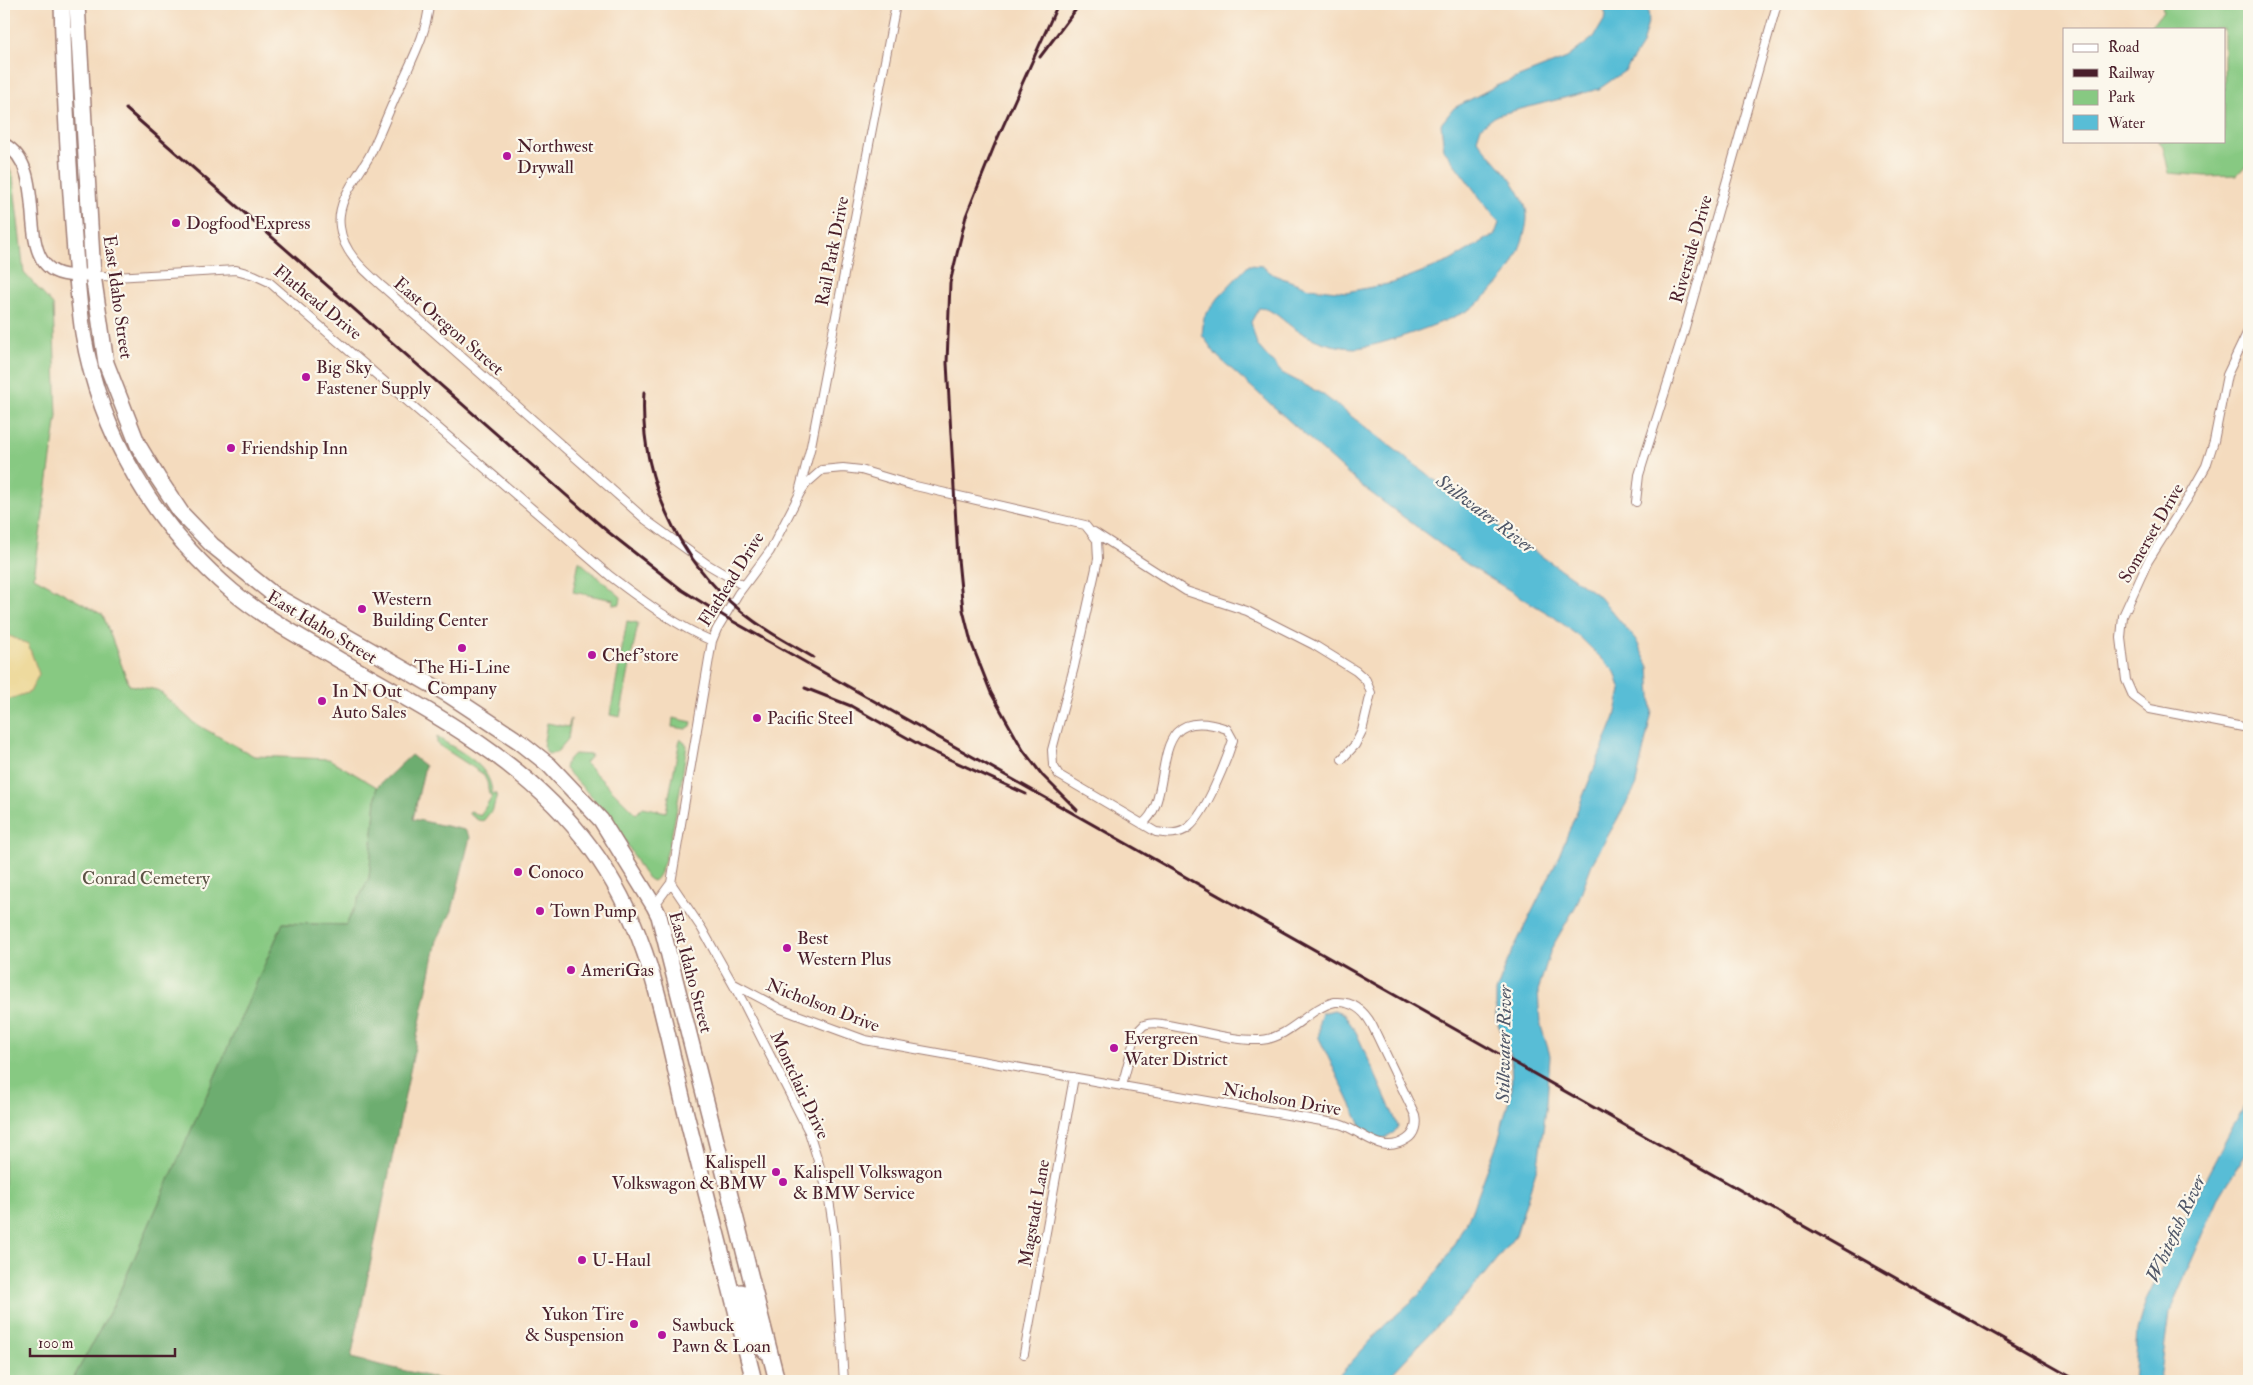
<svg xmlns="http://www.w3.org/2000/svg" width="2253" height="1385" font-family="'IM FELL Double Pica',serif">
	<rect width="100%" height="100%" fill="#fbf7ec"/>
	<filter id="ink" filterUnits="userSpaceOnUse"><feTurbulence type="fractalNoise" baseFrequency=".02" numOctaves="2"/><feDisplacementMap in="SourceGraphic" scale="10" xChannelSelector="R" yChannelSelector="G"/><feConvolveMatrix kernelMatrix="1 2 1 2 8 2 1 2 1" color-interpolation-filters="sRGB"/></filter>
	<filter id="wash" filterUnits="userSpaceOnUse"><feTurbulence type="fractalNoise" baseFrequency=".0096" numOctaves="4" result="noise"/><feDisplacementMap in="SourceGraphic" scale="20" xChannelSelector="R" yChannelSelector="G"/><feGaussianBlur stdDeviation="1.12" result="paint"/><feColorMatrix in="noise" values="0 0 0 0 0 0 0 0 0 0 0 0 0 0 0 0 0 1.4 0 .05"/><feComposite in="paint" operator="in"/></filter>
	<g filter="url(#wash)">
		<rect width="100%" height="100%" fill="#f4dbbe"/>
		<!-- green -->
		<path fill="#87c982" stroke="#687456" d="M 2162,4 L 2249,4 L 2249,162 L 2237,175 L 2206,176 L 2169,173 L 2163,146 L 2158,141 L 2224,141 L 2224,29 L 2149,29 L 2163,11 Z
			M 4,155 L 13,177 L 24,273 L 53,305 L 57,416 L 34,577 L 103,615 L 129,685 L 158,690 L 194,723 L 254,756 L 329,759 L 377,787 L 369,878 L 346,925 L 283,923 L 114,1304 L 72,1381 L 4,1381 Z
			M 579,561 L 621,597 L 620,604 L 613,605 L 614,600 L 573,592 Z
			M 627,621 L 638,623 L 620,717 L 610,715 Z
			M 673,718 L 692,722 L 691,726 L 686,729 L 672,727 Z
			M 571,719 L 568,739 L 556,753 L 548,754 L 543,746 L 547,723 L 568,727 Z
			M 437,737 C 458,751 491,764 492,793 L 497,794 L 493,809 L 483,821 L 478,820 L 469,814 L 469,812 L 471,811 L 480,816 L 492,796 L 489,794 L 487,782 L 483,774 L 437,744 Z
			M 680,739 L 687,745 C 683,768 670,873 653,881 C 643,878 636,860 631,851 C 614,821 590,794 565,769 C 566,762 568,759 574,754 L 592,755 L 585,763 L 636,814 L 643,807 L 666,812 Z"/>
		<!-- forest -->
		<path fill="#6dad70" stroke="#5c664e" d="M 411,755 L 425,766 L 413,819 L 465,830 L 470,837 L 452,911 L 437,940 L 351,1358 L 448,1381 L 72,1381 L 114,1304 L 283,923 L 346,925 L 369,878 L 377,787 Z"/>
		<!-- sand -->
		<path fill="#eeda9e" stroke="#9c7c64" d="M 7,635 L 28,644 L 39,674 L 30,692 L 4,701 L 4,636 Z"/>
		<!-- water -->
		<path fill="#58bdd6" stroke="#516e80" d="M 1603,4 L 1647,4 L 1649,18 L 1642,45 L 1626,70 L 1599,89 L 1497,115 L 1481,127 L 1477,139 C 1494,162 1518,181 1526,209 C 1531,226 1516,259 1507,274 C 1502,282 1480,302 1472,308 C 1452,320 1376,348 1354,348 C 1333,347 1314,341 1297,330 C 1284,323 1274,308 1259,308 L 1251,322 L 1257,345 L 1282,373 L 1322,394 L 1469,506 L 1599,596 L 1636,640 L 1649,667 L 1652,712 L 1635,788 L 1592,864 L 1577,904 L 1551,949 L 1538,991 L 1540,1023 L 1550,1055 L 1547,1103 L 1538,1164 L 1516,1235 L 1475,1286 L 1385,1381 L 1334,1381 L 1385,1325 L 1420,1294 L 1444,1262 L 1471,1213 L 1498,1141 L 1512,1088 L 1511,1056 L 1496,1019 L 1496,992 L 1508,960 L 1556,863 L 1615,717 L 1621,690 L 1615,672 L 1583,640 L 1554,617 L 1471,567 L 1363,487 L 1217,356 L 1202,335 L 1204,317 L 1223,292 L 1249,265 L 1262,266 L 1274,275 L 1309,288 L 1346,292 L 1393,283 L 1450,261 L 1495,234 L 1499,223 L 1444,150 L 1441,124 L 1454,108 L 1496,86 L 1567,58 L 1594,37 L 1606,17 Z
			M 1334,1010 L 1344,1014 L 1356,1032 L 1393,1114 L 1398,1126 C 1391,1141 1378,1140 1365,1134 L 1319,1038 L 1319,1022 L 1322,1013 Z
			M 2249,1096 L 2249,1148 L 2220,1196 L 2169,1312 L 2160,1381 L 2133,1381 L 2137,1331 L 2146,1300 L 2189,1210 Z"/>
	</g>
	<g filter="url(#ink)">
		<g fill="none" stroke-linecap="round" stroke-linejoin="round">
			<!-- street casing -->
			<g stroke="#9f7d74" stroke-width="10">
				<path id="street" d="M 429,4 C 427,34 411,61 399,89 C 389,111 380,134 370,155 C 358,177 336,200 340,227 C 343,253 365,271 383,287 L 646,520 L 707,564 L 744,586
					M 93,275 L 115,277 L 236,270 L 254,275 L 269,282 L 610,576 C 643,601 675,625 712,641
					M 2249,329 L 2227,375 L 2214,441 L 2206,466 L 2188,498 L 2148,561 L 2123,616 L 2121,638 L 2126,680 L 2133,696 L 2150,709 L 2243,727 L 2249,726
					M 800,488 L 811,446 L 896,4
					M 1636,502 L 1639,475 L 1684,331 L 1777,4
					M 1094,532 L 1186,591 L 1247,611 L 1314,645 L 1356,671 L 1366,680 L 1371,693 L 1362,731 L 1355,745 L 1342,759
					M 654,906 L 671,883
					M 734,984 L 781,1009 L 865,1040 L 1122,1086
					M 1335,1002 C 1353,1001 1364,1010 1372,1025 L 1415,1115 C 1417,1124 1415,1134 1407,1139 C 1381,1157 1362,1130 1339,1124 L 1122,1086 L 1136,1033 L 1144,1025 C 1155,1021 1167,1025 1178,1027 C 1205,1032 1234,1041 1261,1040 C 1290,1038 1308,1008 1335,1002 Z
					M 1024,1354 L 1074,1077
					M 844,1381 L 834,1233 L 828,1193 L 809,1132 L 743,1002 L 702,929 L 671,883 L 712,641 L 717,629 L 738,594 L 770,551 L 800,493 L 806,484 L 822,470 L 843,468 L 861,470 L 911,485 L 1085,525 L 1097,540 L 1098,559 L 1074,667 L 1052,750 L 1053,765 L 1059,775 L 1156,832 C 1168,834 1179,835 1189,827 C 1206,813 1226,762 1233,740 L 1227,729 C 1141,699 1179,798 1142,824"/>
			</g>
			<!-- secondary casing -->
			<g stroke="#9f7d74" stroke-width="14">
				<path id="secondary" d="M 4,144 C 58,173 0,285 85,275"/>
			</g>
			<!-- highway casing -->
			<g stroke="#9f7d74" stroke-width="18">
				<path id="highway" d="M 62,4 C 64,72 67,141 72,209 C 75,251 77,292 83,333 C 100,434 154,525 232,591 C 264,618 301,637 336,658 C 429,712 526,759 591,848 C 650,928 662,1016 685,1110 C 708,1200 731,1291 754,1381
					M 77,4 L 93,275 L 106,363 L 138,445 L 158,478 L 182,514 L 212,545 L 274,595 L 449,695 L 520,742 L 549,765 L 601,820 L 654,906 L 659,916 L 777,1381
					M 741,1292 L 754,1334 L 765,1351"/>
			</g>
			<!-- street -->
			<use href="#street" stroke="#fff" stroke-width="8"/>
			<!-- secondary -->
			<use href="#secondary" stroke="#fff" stroke-width="11"/>
			<!-- highway -->
			<use href="#highway" stroke="#fff" stroke-width="15"/>
			<!-- rail -->
			<path stroke="#4a1f2b" stroke-width="3" d="M 1058,4 L 995,144 L 966,216 L 950,283 L 947,363 L 958,559 L 963,610 L 971,642 L 991,693 L 1023,750 L 1043,776 L 1077,810
				M 1040,57 L 1080,4
				M 126,109 L 607,531 L 682,590 L 727,618 L 2078,1381
				M 644,392 C 639,476 677,559 742,612 C 764,630 788,643 813,657
				M 805,688 L 851,706 L 927,749 L 1026,794"/>
		</g>
	</g>
	<!-- markers -->
	<g fill="#b5179e" stroke="#fbf7ec" stroke-width="2">
		<circle cx="507" cy="156" r="5"/>
		<circle cx="176" cy="223" r="5"/>
		<circle cx="306" cy="377" r="5"/>
		<circle cx="231" cy="448" r="5"/>
		<circle cx="362" cy="609" r="5"/>
		<circle cx="462" cy="648" r="5"/>
		<circle cx="592" cy="655" r="5"/>
		<circle cx="322" cy="701" r="5"/>
		<circle cx="757" cy="718" r="5"/>
		<circle cx="518" cy="872" r="5"/>
		<circle cx="540" cy="911" r="5"/>
		<circle cx="787" cy="948" r="5"/>
		<circle cx="571" cy="970" r="5"/>
		<circle cx="1114" cy="1048" r="5"/>
		<circle cx="776" cy="1172" r="5"/>
		<circle cx="783" cy="1182" r="5"/>
		<circle cx="582" cy="1260" r="5"/>
		<circle cx="634" cy="1324" r="5"/>
		<circle cx="662" cy="1335" r="5"/>
	</g>
	<g text-anchor="middle" stroke-width="4.5" stroke-linejoin="round" paint-order="stroke">
		<!-- poi labels -->
		<g font-size="18" fill="#4a1f2b" stroke="#fbf7ec" text-anchor="start">
			<text x="517" y="152">Northwest<tspan x="517" dy="21">Drywall</tspan></text>
			<text x="186" y="229">Dogfood Express</text>
			<text x="316" y="373">Big Sky<tspan x="316" dy="21">Fastener Supply</tspan></text>
			<text x="241" y="454">Friendship Inn</text>
			<text x="372" y="605">Western<tspan x="372" dy="21">Building Center</tspan></text>
			<text x="602" y="661">Chef'store</text>
			<text x="462" y="673" text-anchor="middle">The Hi-Line<tspan x="462" dy="21">Company</tspan></text>
			<text x="332" y="697">In N Out<tspan x="332" dy="21">Auto Sales</tspan></text>
			<text x="767" y="724">Pacific Steel</text>
			<text x="528" y="878">Conoco</text>
			<text x="550" y="917">Town Pump</text>
			<text x="797" y="944">Best<tspan x="797" dy="21">Western Plus</tspan></text>
			<text x="581" y="976">AmeriGas</text>
			<text x="1124" y="1044">Evergreen<tspan x="1124" dy="21">Water District</tspan></text>
			<text x="766" y="1168" text-anchor="end">Kalispell<tspan x="766" dy="21">Volkswagon &amp; BMW</tspan></text>
			<text x="793" y="1178">Kalispell Volkswagon<tspan x="793" dy="21">&amp; BMW Service</tspan></text>
			<text x="592" y="1266">U-Haul</text>
			<text x="624" y="1320" text-anchor="end">Yukon Tire<tspan x="624" dy="21">&amp; Suspension</tspan></text>
			<text x="672" y="1331">Sawbuck<tspan x="672" dy="21">Pawn &amp; Loan</tspan></text>
		</g>
		<!-- street labels -->
		<g font-size="18" fill="#4a1f2b" stroke="#fbf7ec">
			<text transform="translate(1691 249) rotate(-74)" y="6">Riverside Drive</text>
			<text transform="translate(832 251) rotate(-79)" y="6">Rail Park Drive</text>
			<text transform="translate(118 297) rotate(82)" y="6">East Idaho Street</text>
			<text transform="translate(318 302) rotate(39)" y="6">Flathead Drive</text>
			<text transform="translate(449 326) rotate(41)" y="6">East Oregon Street</text>
			<text transform="translate(2151 533) rotate(-60)" y="6">Somerset Drive</text>
			<text transform="translate(731 579) rotate(-58)" y="6">Flathead Drive</text>
			<text transform="translate(322 627) rotate(31)" y="6">East Idaho Street</text>
			<text transform="translate(691 972) rotate(75)" y="6">East Idaho Street</text>
			<text transform="translate(823 1005) rotate(21)" y="6">Nicholson Drive</text>
			<text transform="translate(800 1085) rotate(65)" y="6">Montclair Drive</text>
			<text transform="translate(1282 1099) rotate(10)" y="6">Nicholson Drive</text>
			<text transform="translate(1034 1213) rotate(-80)" y="6">Magstadt Lane</text>
		</g>
		<!-- park labels -->
		<g font-size="18" fill="#5c5245" stroke="#fbf7ec">
			<text x="146" y="884">Conrad Cemetery</text>
		</g>
		<!-- water labels -->
		<g font-size="19" font-style="italic" fill="#4f5667" stroke="#fbf7ec">
			<text transform="translate(1486 513) rotate(37)" y="7">Stillwater River</text>
			<text transform="translate(1503 1044) rotate(-89)" y="7">Stillwater River</text>
			<text transform="translate(2175 1228) rotate(-65)" y="7">Whitefish River</text>
		</g>
	</g>
	<!-- margin -->
	<rect width="2253" height="1385" fill="none" stroke="#fbf7ec" stroke-width="20"/>
	<!-- legend -->
	<rect x="2063" y="28" width="162" height="115" fill="#fbf7ec" stroke="#b4a19f"/>
	<rect x="2073" y="44" width="25" height="8" fill="#ffffff" stroke="#b4a19f"/>
	<text x="2108" y="52" font-size="15" fill="#4a1f2b">Road</text>
	<rect x="2073" y="69" width="25" height="8" fill="#4a1f2b" stroke="#b4a19f"/>
	<text x="2108" y="78" font-size="15" fill="#4a1f2b">Railway</text>
	<rect x="2073" y="90" width="25" height="15" fill="#87c982" stroke="#b4a19f"/>
	<text x="2108" y="102" font-size="15" fill="#4a1f2b">Park</text>
	<rect x="2073" y="115" width="25" height="15" fill="#58bdd6" stroke="#b4a19f"/>
	<text x="2108" y="128" font-size="15" fill="#4a1f2b">Water</text>
	<!-- scale -->
	<path d="M30 1348v8h145v-8" fill="none" stroke="#4a1f2b" stroke-width="2.5"/>
	<text x="38" y="1348" font-size="15" fill="#4a1f2b" stroke="#fbf7ec" stroke-width="4" paint-order="stroke">100 m</text>
</svg>
